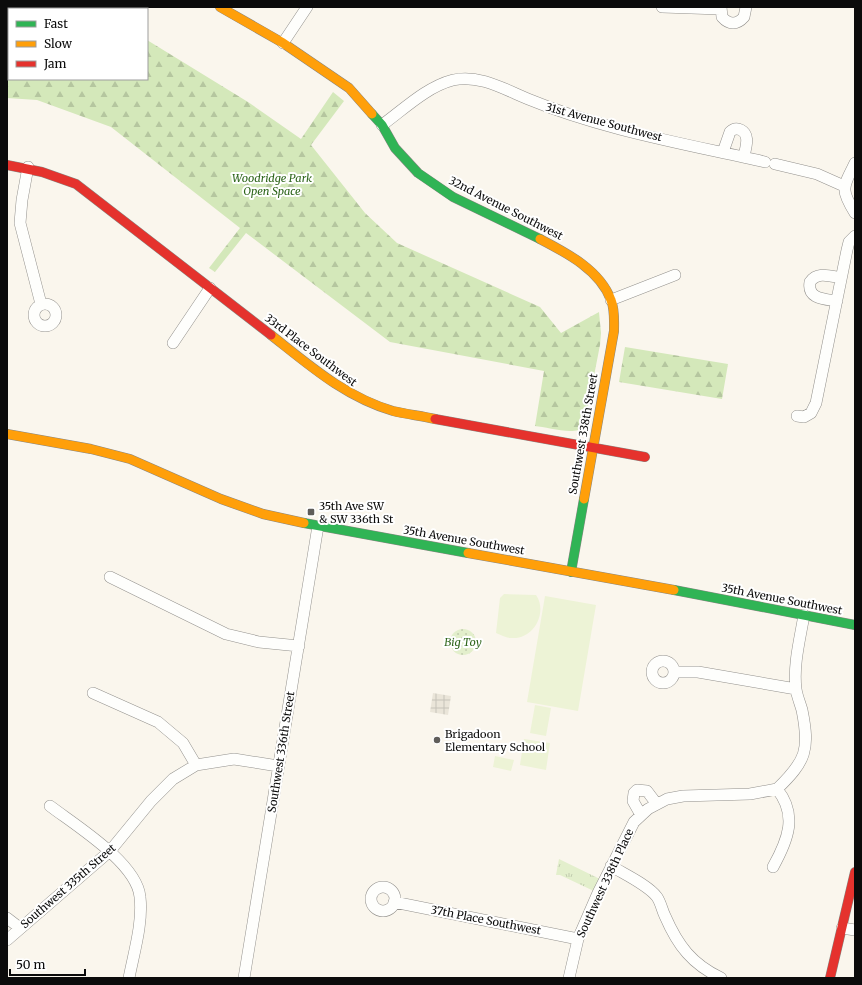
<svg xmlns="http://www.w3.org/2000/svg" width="862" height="985" font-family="Merriweather,serif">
	<defs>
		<pattern id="grass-tufts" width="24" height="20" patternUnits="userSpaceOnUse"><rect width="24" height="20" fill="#e3efcc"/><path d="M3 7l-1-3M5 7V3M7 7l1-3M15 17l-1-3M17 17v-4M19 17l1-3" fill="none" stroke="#c1ccae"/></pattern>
		<pattern id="forest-firs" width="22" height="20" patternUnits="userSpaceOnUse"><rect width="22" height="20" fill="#d4e8ba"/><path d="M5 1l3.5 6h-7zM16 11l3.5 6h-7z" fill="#b5c69f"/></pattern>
		<pattern id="park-dots" width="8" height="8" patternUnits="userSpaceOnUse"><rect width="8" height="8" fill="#e3efcc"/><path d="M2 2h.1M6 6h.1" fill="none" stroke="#c1ccae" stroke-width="1.8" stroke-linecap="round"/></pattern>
		<pattern id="plaza-grid" width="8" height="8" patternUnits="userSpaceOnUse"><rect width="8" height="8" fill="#eae5d9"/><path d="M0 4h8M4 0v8" fill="none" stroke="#c7c3b9"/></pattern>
	</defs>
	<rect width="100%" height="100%" fill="#faf6ed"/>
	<!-- grass -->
	<path fill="url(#grass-tufts)" d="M 559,859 L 604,881 L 598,893 L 560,875 L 556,875 Z"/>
	<!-- forest -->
	<path fill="url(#forest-firs)" d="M 7,8 L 12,9 L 9,9 L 9,79 L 147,79 L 147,40 L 248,102 L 301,139 L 333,92 L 344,101 L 311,145 L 365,213 L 397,243 L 540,307 L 561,333 L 599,312 L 601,333 L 600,345 L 584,427 C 575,436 547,427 535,426 L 544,371 L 390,342 L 246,233 L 215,272 L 209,268 L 240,228 L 111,127 L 37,100 L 7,98 Z
		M 625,347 L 728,364 L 722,399 L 619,382 Z"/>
	<!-- park -->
	<path fill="url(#park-dots)" d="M450 642a13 13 0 1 1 26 0a13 13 0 1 1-26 0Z"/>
	<!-- pitch -->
	<path fill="#edf3d6" d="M 504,594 L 536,595 C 548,612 534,640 511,638 C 506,638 501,635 496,633 L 500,598 Z
		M 545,596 L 596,605 L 578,711 L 527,702 Z
		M 535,705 L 551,708 L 546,736 L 530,733 Z
		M 524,739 L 550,743 L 546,770 L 520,765 Z
		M 495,756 L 514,760 L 511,771 L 493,767 Z"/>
	<!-- plaza -->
	<path fill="url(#plaza-grid)" d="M 433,693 L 451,696 L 448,715 L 430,712 Z"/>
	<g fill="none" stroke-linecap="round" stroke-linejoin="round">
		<!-- street casing -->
		<g stroke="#93918d" stroke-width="12">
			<path id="street" d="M 662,7 L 720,9
				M 721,7 L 722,17 C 729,25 737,25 744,17 L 746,7
				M 283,43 L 307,7
				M 382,125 C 403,110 426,87 453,80 C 479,74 504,89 528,99 C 603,130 686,144 765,162
				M 723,152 L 730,132 C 733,129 737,128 741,130 C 751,135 745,149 744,157
				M 855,163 C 843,187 840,189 855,213
				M 775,164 L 817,174 L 844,186
				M 28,167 L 22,200 L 20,223 L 41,304
				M 611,300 L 675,275
				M 837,301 C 824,299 807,299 810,282 C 817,271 830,276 841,278
				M34 315a11 11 0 1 1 22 0a11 11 0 1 1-22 0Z
				M 173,343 L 210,288
				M 797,416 L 804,417 L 811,413 L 816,403 L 847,250 L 849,242 L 855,236
				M 110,577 L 226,634 L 259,642 L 299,646
				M652 672a11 11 0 1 1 22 0a11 11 0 1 1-22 0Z
				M 675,672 L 698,672 L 796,689
				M 93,693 L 158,722 L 183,743 L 196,765
				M 50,806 C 75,825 137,863 140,897 C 143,923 134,952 129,978
				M 641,815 L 633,801 L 634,793 L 637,790 L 647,791 L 656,803
				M 611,866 C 624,874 648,885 657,897 C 661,903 662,910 665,916 C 678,946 692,964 721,978
				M 773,867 C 788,840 798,815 777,789 C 806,761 810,750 802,710 C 800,703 797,696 796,689 C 793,665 800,639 804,615
				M371 899a12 12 0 1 1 24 0a12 12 0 1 1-24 0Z
				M 394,902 L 578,939
				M 7,918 L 20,928
				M 842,928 L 855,930
				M 7,940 L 110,851 L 151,801 L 173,779 L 196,765 L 234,759 L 278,766
				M 244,978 L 318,526
				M 569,978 L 578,939 L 598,893 L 634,822 L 648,809 L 667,799 L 683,796 L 750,794 L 777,789"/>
		</g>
		<!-- fast casing -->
		<g stroke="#898783" stroke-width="10">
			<path id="fast" d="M 372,114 L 382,125 L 395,148 L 418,173 L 453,197 L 540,239
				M 304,523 L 468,553
				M 571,572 L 584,499
				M 674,590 L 855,625"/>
		</g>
		<!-- slow casing -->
		<g stroke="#898783" stroke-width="10">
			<path id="slow" d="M 220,7 L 283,43 L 349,88 L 372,114
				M 540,239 C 567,253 600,270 611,300 C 615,310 614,321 614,331 L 584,499
				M 271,335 C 309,365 345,397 393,411 C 406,414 421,416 435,419
				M 7,434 L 91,449 L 130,459 L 221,499 L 263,514 L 304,523
				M 468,553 L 674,590"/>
		</g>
		<!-- jam casing -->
		<g stroke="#898783" stroke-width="10">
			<path id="jam" d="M 7,165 L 42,172 L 76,184 L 271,335
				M 435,419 L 645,457
				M 830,978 L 855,872"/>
		</g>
		<!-- street -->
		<use href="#street" stroke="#fefefc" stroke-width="11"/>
		<!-- fast -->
		<use href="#fast" stroke="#30b455" stroke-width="9"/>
		<!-- slow -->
		<use href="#slow" stroke="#ff9f0a" stroke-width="9"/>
		<!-- jam -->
		<use href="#jam" stroke="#e5322d" stroke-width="9"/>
	</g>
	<!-- markers -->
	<g fill="#5f5d5a" stroke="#fff" stroke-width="1.5">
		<rect x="307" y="508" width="8" height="8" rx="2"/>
		<circle cx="437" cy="740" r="4"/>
	</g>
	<g text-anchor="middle" stroke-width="4" stroke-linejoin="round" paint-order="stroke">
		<!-- street labels -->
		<g font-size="11" fill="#0b0b0b" stroke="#fff">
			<text transform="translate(604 122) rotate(15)" y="4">31st Avenue Southwest</text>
			<text transform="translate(506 208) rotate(27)" y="4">32nd Avenue Southwest</text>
			<text transform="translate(311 350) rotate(37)" y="4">33rd Place Southwest</text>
			<text transform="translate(583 434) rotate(-80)" y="4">Southwest 338th Street</text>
			<text transform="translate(464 540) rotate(10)" y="4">35th Avenue Southwest</text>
			<text transform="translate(782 599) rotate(11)" y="4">35th Avenue Southwest</text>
			<text transform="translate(281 752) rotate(-81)" y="4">Southwest 336th Street</text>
			<text transform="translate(605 883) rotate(-65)" y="4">Southwest 338th Place</text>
			<text transform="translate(68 886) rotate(-41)" y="4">Southwest 335th Street</text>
			<text transform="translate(486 920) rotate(11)" y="4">37th Place Southwest</text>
		</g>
		<!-- park labels -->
		<g font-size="11" font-style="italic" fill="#2c6419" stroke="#fff">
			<text x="272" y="182">Woodridge Park<tspan x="272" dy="13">Open Space</tspan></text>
			<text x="463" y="646">Big Toy</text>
		</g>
		<!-- poi labels -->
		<g font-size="11" fill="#0b0b0b" stroke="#fff" text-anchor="start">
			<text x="319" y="510">35th Ave SW<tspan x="319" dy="13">&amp; SW 336th St</tspan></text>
			<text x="445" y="738">Brigadoon<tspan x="445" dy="13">Elementary School</tspan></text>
		</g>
	</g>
	<!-- border -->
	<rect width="862" height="985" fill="none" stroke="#0b0b0b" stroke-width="16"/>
	<!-- legend -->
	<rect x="8" y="8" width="140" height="72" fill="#ffffff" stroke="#9d9d9d"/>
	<rect x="16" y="21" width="20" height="6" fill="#30b455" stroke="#9d9d9d"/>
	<text x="44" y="28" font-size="12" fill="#0b0b0b">Fast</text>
	<rect x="16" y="41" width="20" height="6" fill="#ff9f0a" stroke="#9d9d9d"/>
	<text x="44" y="48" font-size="12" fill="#0b0b0b">Slow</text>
	<rect x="16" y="61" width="20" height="6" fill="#e5322d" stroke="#9d9d9d"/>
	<text x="44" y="68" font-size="12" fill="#0b0b0b">Jam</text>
	<!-- scale -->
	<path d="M10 969v6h75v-6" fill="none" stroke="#0b0b0b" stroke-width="2"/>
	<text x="16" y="969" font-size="12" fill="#0b0b0b" stroke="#ffffff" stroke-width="3" paint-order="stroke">50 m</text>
</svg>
